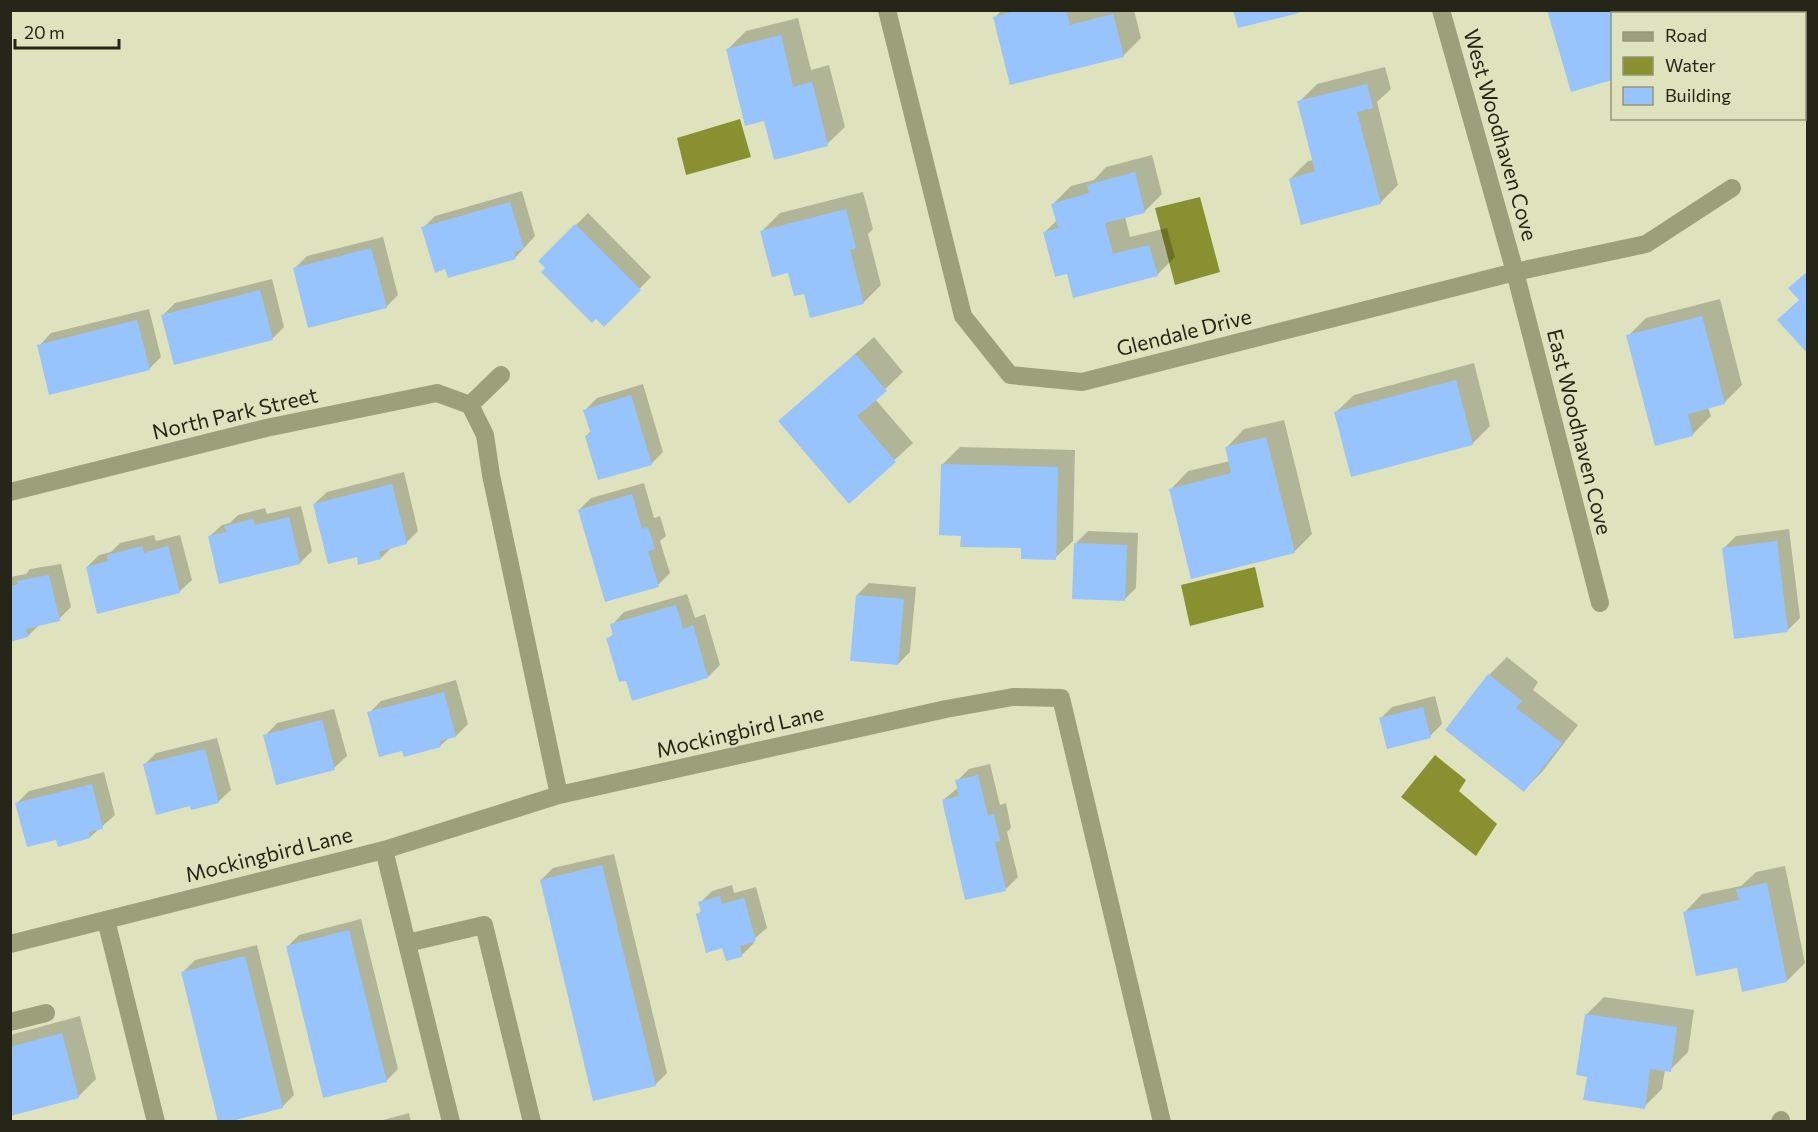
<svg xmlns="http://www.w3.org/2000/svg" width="1818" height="1132" font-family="Commissioner,sans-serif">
	<rect width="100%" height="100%" fill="#dee3bd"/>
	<!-- water -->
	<path fill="#899030" d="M 740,119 L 751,157 L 686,175 L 677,138 Z
		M 1200,197 L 1220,272 L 1175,285 L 1155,208 Z
		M 1255,567 L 1264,607 L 1190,626 L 1181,585 Z
		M 1435,755 L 1466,780 L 1459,791 L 1497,824 L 1476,856 L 1401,797 Z"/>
	<!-- shadow -->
	<path fill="#0003" d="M 1002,10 L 1134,10 L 1141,38 L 1123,56 L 995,17 Z
		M 1549,10 L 1664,10 L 1665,14 L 1612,14 L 1612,78 L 1572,90 Z
		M 798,18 L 811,70 L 829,65 L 845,127 L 827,144 L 765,119 L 728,49 L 746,31 Z
		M 1385,67 L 1391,89 L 1377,102 L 1398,185 L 1380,203 L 1290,179 L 1308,161 L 1314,160 L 1299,102 L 1317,84 Z
		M 1152,155 L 1162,194 L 1144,212 L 1125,217 L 1130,237 L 1167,228 L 1175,257 L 1157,275 L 1069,272 L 1045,232 L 1057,220 L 1053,204 L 1071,186 L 1094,180 L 1106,167 Z
		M 522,191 L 535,236 L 515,258 L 423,228 L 435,216 Z
		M 863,192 L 873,229 L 868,234 L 881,285 L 863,303 L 805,292 L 762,231 L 780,213 Z
		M 588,213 L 651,277 L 604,325 L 540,261 Z
		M 383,237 L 398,295 L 386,307 L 295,268 L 307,256 Z
		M 272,279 L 284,327 L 272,339 L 163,315 L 175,303 Z
		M 1720,299 L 1742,385 L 1724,403 L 1708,407 L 1711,416 L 1693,434 L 1656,444 L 1628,336 L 1646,318 Z
		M 149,309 L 161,357 L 149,369 L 39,346 L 51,333 Z
		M 874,337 L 903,372 L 875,399 L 913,443 L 849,502 L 780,421 Z
		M 1474,363 L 1490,426 L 1472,444 L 1336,412 L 1354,395 Z
		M 643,384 L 663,452 L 651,464 L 586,436 L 591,431 L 585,410 L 597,398 Z
		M 1284,420 L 1312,534 L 1294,552 L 1171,489 L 1188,471 L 1230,461 L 1227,447 L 1244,429 Z
		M 960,447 L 1075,450 L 1073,541 L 1055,558 L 1023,547 L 942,465 Z
		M 404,472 L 418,531 L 406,543 L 392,547 L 381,558 L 358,555 L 314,504 L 327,492 Z
		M 644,483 L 654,518 L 660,516 L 666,536 L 660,541 L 670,573 L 658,585 L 579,510 L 591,498 Z
		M 301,506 L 312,551 L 300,563 L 209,537 L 222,525 L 230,523 L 238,515 L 265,508 L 267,514 Z
		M 1789,529 L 1800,618 L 1788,630 L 1724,548 L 1736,536 Z
		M 1088,531 L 1138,533 L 1136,588 L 1124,600 L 1076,543 Z
		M 154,535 L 156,541 L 180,535 L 192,580 L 179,592 L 87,567 L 99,555 L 111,552 L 120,543 Z
		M 61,564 L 71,607 L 59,619 L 40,624 L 28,636 L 10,640 L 10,577 L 26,574 L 30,569 Z
		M 869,583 L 916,587 L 910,652 L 898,664 L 857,595 Z
		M 687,594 L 695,618 L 705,614 L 720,665 L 708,677 L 608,639 L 614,633 L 612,625 L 624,612 Z
		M 1507,657 L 1538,682 L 1533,690 L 1578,725 L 1542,772 L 1524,790 L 1489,675 Z
		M 456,680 L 468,724 L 456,736 L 449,738 L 440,746 L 403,749 L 369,713 L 381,701 Z
		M 1435,696 L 1442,724 L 1430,736 L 1380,719 L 1392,707 Z
		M 334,709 L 347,756 L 334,768 L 265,736 L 277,723 Z
		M 217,738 L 231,790 L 218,802 L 191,804 L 144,765 L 156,753 Z
		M 990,764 L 1000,805 L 1006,803 L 1011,828 L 1007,832 L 1018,877 L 1006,889 L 943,800 L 959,787 L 957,781 L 969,769 Z
		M 104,772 L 115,815 L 90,837 L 58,838 L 17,803 L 29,791 Z
		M 614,854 L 667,1073 L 655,1085 L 541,880 L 553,868 Z
		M 1785,866 L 1805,963 L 1787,981 L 1738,966 L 1685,912 L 1702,894 L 1741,886 L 1756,872 Z
		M 732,885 L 734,893 L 756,887 L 767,928 L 753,940 L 754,943 L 742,955 L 723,946 L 698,914 L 702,910 L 700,903 L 712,891 Z
		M 361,919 L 398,1069 L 386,1081 L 287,947 L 299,935 Z
		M 257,945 L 294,1095 L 282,1107 L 183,972 L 195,960 Z
		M 1604,997 L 1694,1010 L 1688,1052 L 1670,1070 L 1665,1069 L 1662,1089 L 1644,1107 L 1588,1075 L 1586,1015 Z
		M 80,1016 L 96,1079 L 78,1097 L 10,1115 L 10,1035 Z
		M 409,1113 L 411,1122 L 376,1122 Z"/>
	<!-- building -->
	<path fill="#98c4fe" d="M 1019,10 L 1066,10 L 1070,25 L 1113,14 L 1124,57 L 1010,85 L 993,17 Z
		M 1233,10 L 1299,10 L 1299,13 L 1238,28 Z
		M 1547,10 L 1625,10 L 1626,14 L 1612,14 L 1612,80 L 1571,92 Z
		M 1734,10 L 1808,10 L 1808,48 L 1804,48 L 1804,14 L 1734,14 Z
		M 781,35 L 793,87 L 812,82 L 828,146 L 774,160 L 764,121 L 745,126 L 726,49 Z
		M 1367,84 L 1373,108 L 1357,112 L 1381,204 L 1301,225 L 1289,179 L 1315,171 L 1297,101 Z
		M 1135,172 L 1145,213 L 1105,223 L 1113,254 L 1149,245 L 1158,276 L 1073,298 L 1067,274 L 1055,277 L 1043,232 L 1058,228 L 1051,204 L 1089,193 L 1087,185 Z
		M 510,202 L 524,249 L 514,252 L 516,259 L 448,278 L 445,269 L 435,273 L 421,227 Z
		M 846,209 L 856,248 L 850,250 L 864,304 L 810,318 L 804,294 L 794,296 L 788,273 L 772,277 L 760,231 Z
		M 575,224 L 641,290 L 604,327 L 596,319 L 592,323 L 541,272 L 545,268 L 538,261 Z
		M 371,248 L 387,308 L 308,328 L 293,268 Z
		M 1808,271 L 1808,354 L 1777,320 L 1799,300 L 1788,288 Z
		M 260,290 L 273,340 L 174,365 L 161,315 Z
		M 1702,316 L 1725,404 L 1688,414 L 1693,436 L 1655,446 L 1626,335 Z
		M 137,320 L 150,370 L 49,395 L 37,345 Z
		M 855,354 L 887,391 L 857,416 L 896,462 L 849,504 L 778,421 Z
		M 1456,380 L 1473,445 L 1351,477 L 1334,412 Z
		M 631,395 L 652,465 L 598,480 L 585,436 L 591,434 L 583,410 Z
		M 1266,437 L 1295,553 L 1191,579 L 1169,489 L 1231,473 L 1225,447 Z
		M 941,464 L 1058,467 L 1056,560 L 1021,559 L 1021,548 L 960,547 L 961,536 L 939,535 Z
		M 392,484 L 407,544 L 379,552 L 381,559 L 358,565 L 357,557 L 328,564 L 313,504 Z
		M 632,494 L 642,529 L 648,527 L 655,549 L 648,551 L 659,587 L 605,602 L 578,510 Z
		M 289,517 L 300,564 L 219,584 L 208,536 L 226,532 L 224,526 L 253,519 L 255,525 Z
		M 1777,541 L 1788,632 L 1734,639 L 1722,548 Z
		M 1074,543 L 1127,545 L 1125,601 L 1072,599 Z
		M 142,546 L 144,553 L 168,546 L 180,593 L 97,614 L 86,567 L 108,561 L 107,555 Z
		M 49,575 L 60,621 L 26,629 L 28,637 L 10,642 L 10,586 L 18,584 L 17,581 Z
		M 856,595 L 904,599 L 898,665 L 850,661 Z
		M 676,605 L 683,629 L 693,625 L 708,678 L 632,701 L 626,681 L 619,682 L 606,638 L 613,636 L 610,624 Z
		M 1488,674 L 1522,701 L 1516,708 L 1562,743 L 1524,792 L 1445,730 Z
		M 444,692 L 456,737 L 440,741 L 441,747 L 404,757 L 402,751 L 379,757 L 367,712 Z
		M 1423,707 L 1431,738 L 1387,749 L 1379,718 Z
		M 322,720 L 335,770 L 276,785 L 263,735 Z
		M 205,749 L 219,803 L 191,810 L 190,806 L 156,815 L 143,764 Z
		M 978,775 L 988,816 L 994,814 L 1000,841 L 995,842 L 1006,891 L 965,900 L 942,800 L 959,796 L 955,780 Z
		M 92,784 L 103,829 L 89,832 L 90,838 L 58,847 L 56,840 L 27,847 L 15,803 Z
		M 602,865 L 656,1086 L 593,1101 L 540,880 Z
		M 1767,883 L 1787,982 L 1742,992 L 1737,968 L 1696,976 L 1683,912 L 1739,900 L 1736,889 Z
		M 720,896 L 722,904 L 744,898 L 756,941 L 740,946 L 742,957 L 726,961 L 722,948 L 706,953 L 696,914 L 701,912 L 698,902 Z
		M 349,930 L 387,1082 L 323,1098 L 286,946 Z
		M 245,956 L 283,1108 L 228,1122 L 218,1122 L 181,972 Z
		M 1585,1014 L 1677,1027 L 1671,1072 L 1650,1069 L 1645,1109 L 1583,1100 L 1587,1077 L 1576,1075 Z
		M 62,1033 L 79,1098 L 10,1116 L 10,1047 Z"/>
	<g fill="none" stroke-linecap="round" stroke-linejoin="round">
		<!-- lane -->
		<path stroke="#9ba07a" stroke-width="18" d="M 384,850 L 451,1122
			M 106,920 L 156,1122
			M 407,943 L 484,925 L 532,1122
			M 10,1022 L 46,1013"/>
		<!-- street -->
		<path stroke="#9ba07a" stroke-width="18" d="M 887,10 L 963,316 L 1010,375 L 1082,382 L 1515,272 L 1646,244 L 1732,188
			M 1441,10 L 1515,272 L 1600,603
			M 470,405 L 501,375
			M 10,492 L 266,428 L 437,393 L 470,405 L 485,435 L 491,475 L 559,795
			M 10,944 L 384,850 L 559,795 L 946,709 L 1013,697 L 1061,698 L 1162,1122
			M 1780,1122 L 1781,1120"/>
	</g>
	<g text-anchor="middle" stroke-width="4.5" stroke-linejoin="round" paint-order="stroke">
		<!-- street labels -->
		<g font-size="21" fill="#252618" stroke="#dee3bd">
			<text transform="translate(1500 135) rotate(74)" y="7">West Woodhaven Cove</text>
			<text transform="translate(1184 333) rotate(-14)" y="7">Glendale Drive</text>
			<text transform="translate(235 414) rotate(-13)" y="7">North Park Street</text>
			<text transform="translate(1579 432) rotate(76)" y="7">East Woodhaven Cove</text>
			<text transform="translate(740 732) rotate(-13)" y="7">Mockingbird Lane</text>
			<text transform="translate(269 855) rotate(-14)" y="7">Mockingbird Lane</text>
		</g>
	</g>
	<!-- border -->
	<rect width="1818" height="1132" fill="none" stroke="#252618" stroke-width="24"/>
	<!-- legend -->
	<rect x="1611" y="12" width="195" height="108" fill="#dee3bd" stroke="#94977b" stroke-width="1.5"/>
	<rect x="1623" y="32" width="30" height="9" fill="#9ba07a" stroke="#94977b" stroke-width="1.5"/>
	<text x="1665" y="42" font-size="18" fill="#252618">Road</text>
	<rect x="1623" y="57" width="30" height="18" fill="#899030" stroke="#94977b" stroke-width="1.5"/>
	<text x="1665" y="72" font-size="18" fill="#252618">Water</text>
	<rect x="1623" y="87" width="30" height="18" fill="#98c4fe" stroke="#94977b" stroke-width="1.5"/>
	<text x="1665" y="102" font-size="18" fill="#252618">Building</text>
	<!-- scale -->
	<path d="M15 39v9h104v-9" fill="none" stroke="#252618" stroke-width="3"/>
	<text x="24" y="39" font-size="18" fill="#252618" stroke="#dee3bd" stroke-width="4.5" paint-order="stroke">20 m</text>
</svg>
